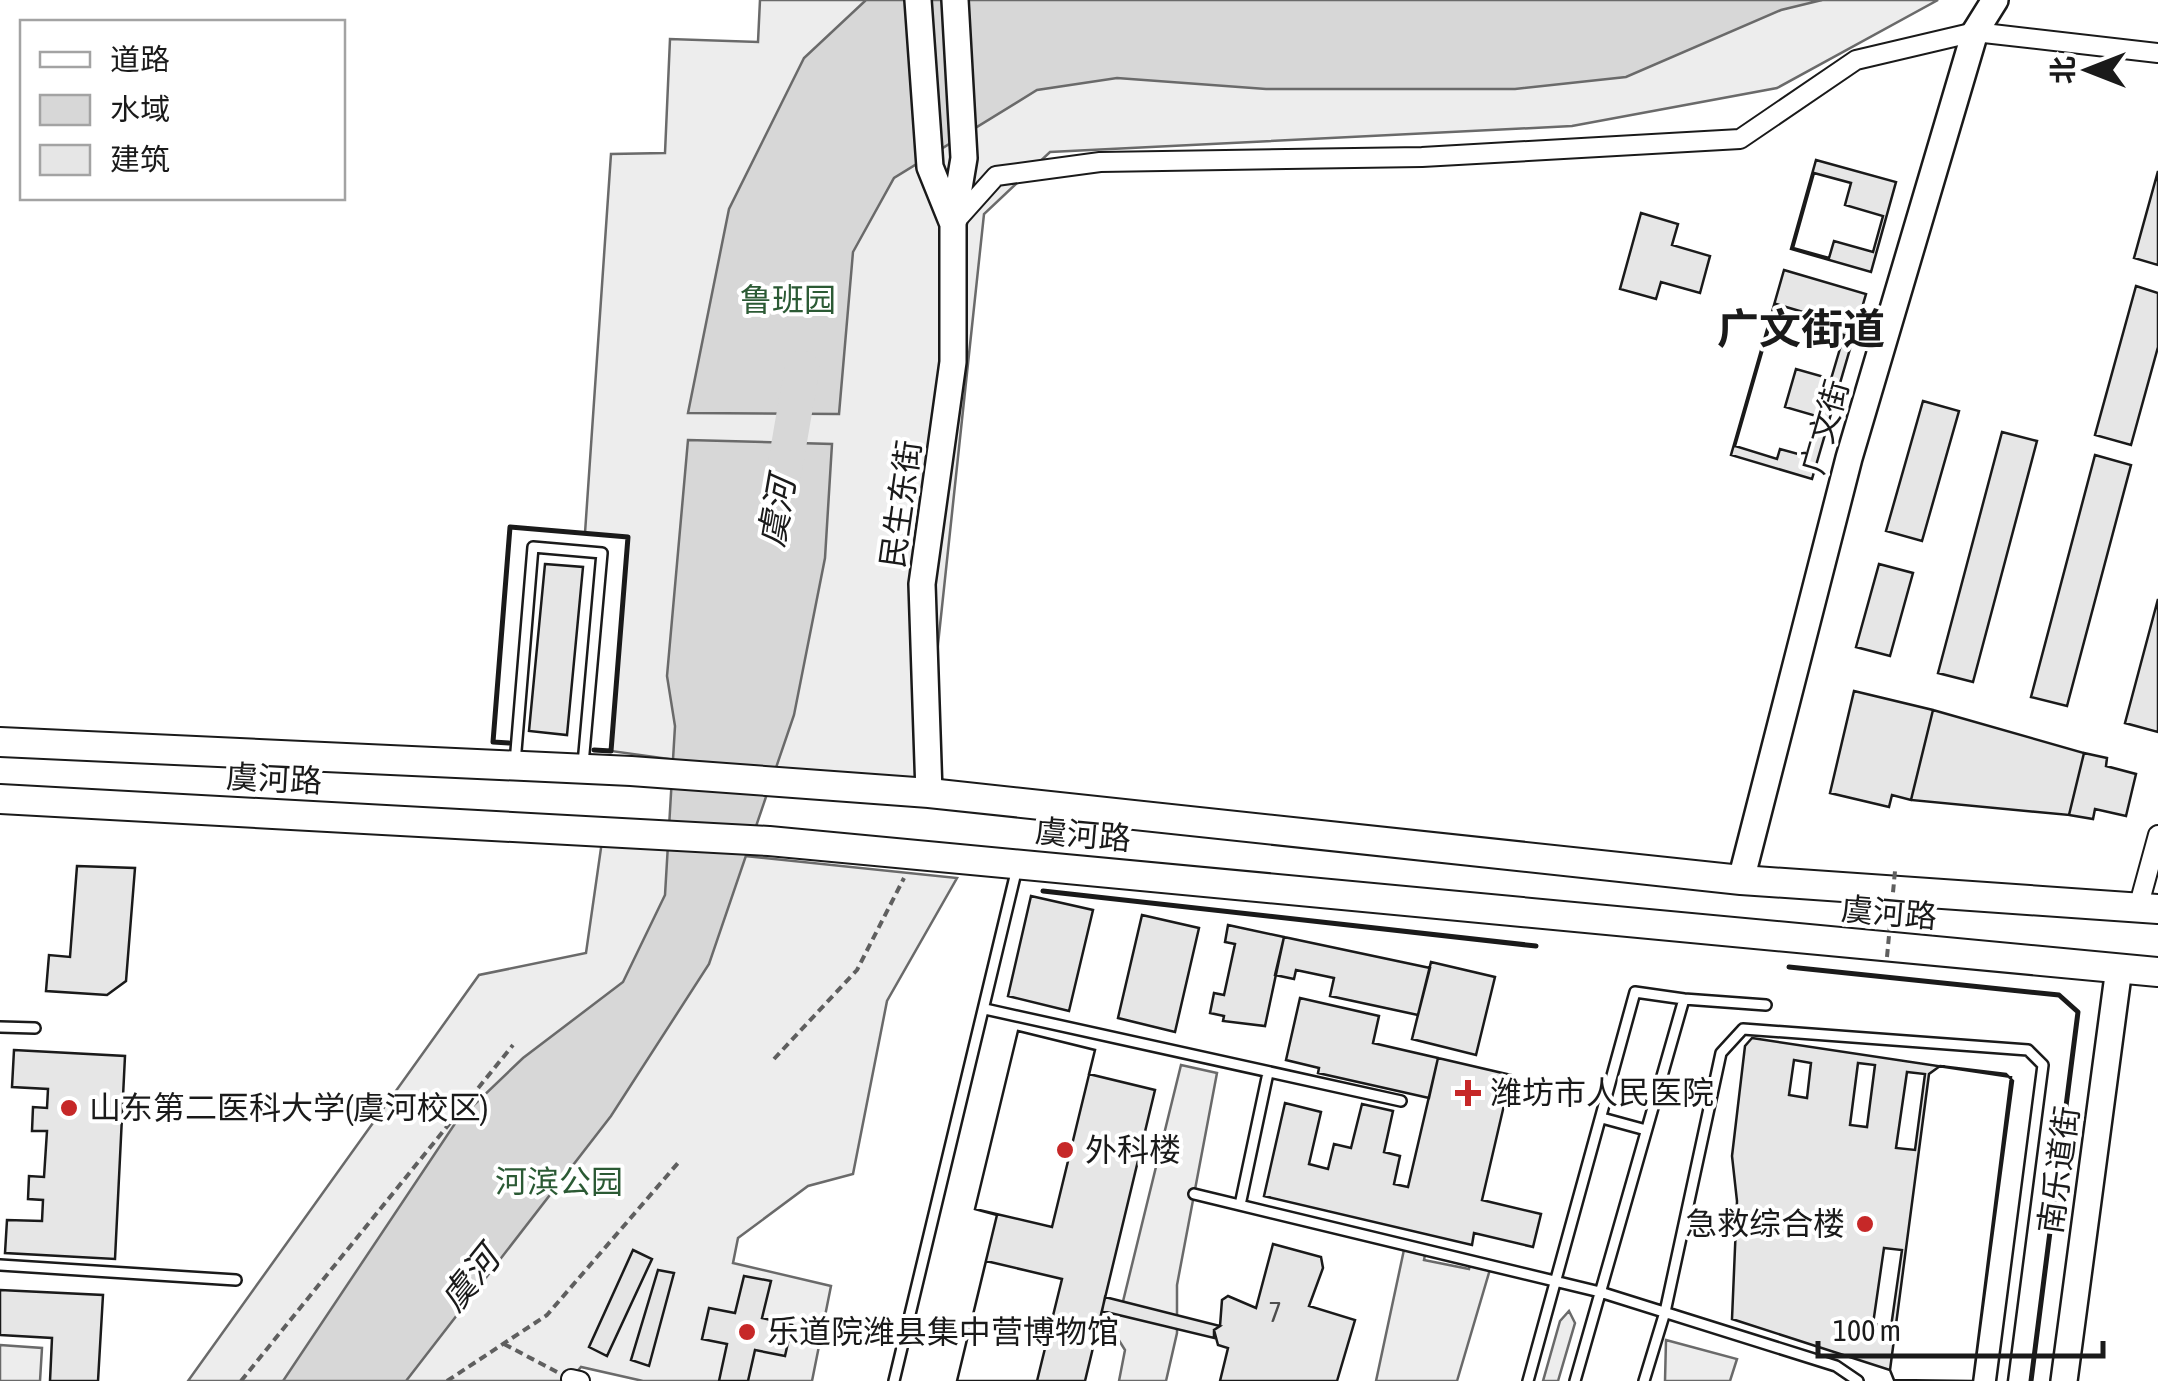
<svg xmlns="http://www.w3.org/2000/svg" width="2158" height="1381" font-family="'Asap Condensed','Noto Sans SC',sans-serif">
	<rect width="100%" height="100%" fill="#fff"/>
	<!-- built -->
	<path fill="#ededed" stroke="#6a6a6a" stroke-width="2.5" d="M 760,0 L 1938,0 L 1777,88 L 1572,126 L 1050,152 L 984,214 L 922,794 L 611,751 L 628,537 L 585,533 L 611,154 L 665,153 L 670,39 L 758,42 Z
		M 602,841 L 957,878 L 887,1001 L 853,1174 L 808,1186 L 738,1238 L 733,1263 L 831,1286 L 812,1381 L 643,1381 L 581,1367 L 569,1381 L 188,1381 L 479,975 L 586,953 Z
		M 1181,1065 L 1217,1073 L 1177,1285 L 1177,1333 L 1166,1381 L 1119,1381 L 1125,1350 L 1115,1334 Z
		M 1405,1245 L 1426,1250 L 1424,1260 L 1469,1269 L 1471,1261 L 1491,1266 L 1457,1381 L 1376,1381 Z
		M 1569,1311 L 1575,1323 L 1558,1381 L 1543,1381 L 1560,1321 Z
		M 1666,1340 L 1737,1359 L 1730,1381 L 1665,1381 Z
		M 0,1345 L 42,1348 L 40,1381 L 0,1381 Z"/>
	<!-- water -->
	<path fill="#d7d7d7" stroke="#6a6a6a" stroke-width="2.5" d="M 866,0 L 1822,0 L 1781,10 L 1626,77 L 1515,89 L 1266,89 L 1117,78 L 1037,90 L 894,178 L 853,252 L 839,414 L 688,413 L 729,209 L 804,58 Z
		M 688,440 L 832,444 L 825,558 L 794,715 L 709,964 L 611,1116 L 406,1381 L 283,1381 L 456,1122 L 523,1058 L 623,982 L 665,895 L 675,726 L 667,676 Z"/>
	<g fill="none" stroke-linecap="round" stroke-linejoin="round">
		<!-- river -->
		<path stroke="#d7d7d7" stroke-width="35" d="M 781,490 L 802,368"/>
	</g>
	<!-- building -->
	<path fill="#e6e6e6" stroke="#1a1a1a" stroke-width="2.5" fill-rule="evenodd" d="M 1816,160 L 1896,182 L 1871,272 L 1791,249 Z
		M 2158,171 L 2158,265 L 2134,258 Z
		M 1814,173 L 1851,183 L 1845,205 L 1883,216 L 1873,252 L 1834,241 L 1829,258 L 1793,248 Z
		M 1641,213 L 1678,224 L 1672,245 L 1710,256 L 1700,293 L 1661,282 L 1656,299 L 1620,289 Z
		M 1784,270 L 1866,294 L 1812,479 L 1731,455 Z
		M 2136,286 L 2158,293 L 2158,347 L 2131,445 L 2095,435 Z
		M 1776,304 L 1817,316 L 1814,327 L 1844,335 L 1831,379 L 1796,369 L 1785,407 L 1820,417 L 1809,457 L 1780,449 L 1777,459 L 1735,446 Z
		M 1923,401 L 1959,411 L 1922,541 L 1886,531 Z
		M 2002,432 L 2037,441 L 1973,682 L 1938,673 Z
		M 2095,455 L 2131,465 L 2067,706 L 2031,697 Z
		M 545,564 L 583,567 L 567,735 L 529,731 Z
		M 1879,564 L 1913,573 L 1890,656 L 1856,647 Z
		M 2158,599 L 2158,732 L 2125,723 Z
		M 1854,691 L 1933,710 L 1911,800 L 1892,795 L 1889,807 L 1830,793 Z
		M 1933,710 L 2084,753 L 2069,815 L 1911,800 Z
		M 2084,753 L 2107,758 L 2106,766 L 2136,774 L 2126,816 L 2095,809 L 2093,819 L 2069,815 Z
		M 77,866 L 135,868 L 126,981 L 107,995 L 46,991 L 49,955 L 70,957 Z
		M 1031,896 L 1093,910 L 1069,1011 L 1008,996 Z
		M 1142,915 L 1199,928 L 1175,1032 L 1118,1018 Z
		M 1228,925 L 1284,937 L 1265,1026 L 1223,1021 L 1224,1016 L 1210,1013 L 1214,993 L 1224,995 L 1235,944 L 1225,942 Z
		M 1284,937 L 1430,968 L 1418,1015 L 1330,996 L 1334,978 L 1296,970 L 1294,979 L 1275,975 Z
		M 1431,962 L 1495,977 L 1476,1055 L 1412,1039 Z
		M 1300,998 L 1379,1016 L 1373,1043 L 1438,1058 L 1429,1098 L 1318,1073 L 1319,1068 L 1286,1060 Z
		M 1018,1031 L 1095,1050 L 1052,1227 L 975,1209 Z
		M 1018,1031 L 1095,1050 L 1089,1074 L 1155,1090 L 1085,1381 L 957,1381 L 997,1215 L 975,1209 Z
		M 1752,1038 L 2011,1077 L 1973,1381 L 1894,1380 L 1890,1370 L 1732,1319 L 1737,1201 L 1732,1156 L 1745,1046 ZM 1794,1060 L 1811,1063 L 1807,1098 L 1789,1095 ZM 1858,1063 L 1875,1065 L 1867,1127 L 1850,1125 ZM 1907,1072 L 1925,1074 L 1915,1150 L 1896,1148 ZM 1884,1248 L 1902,1250 L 1891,1327 L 1873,1324 Z
		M 14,1050 L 125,1056 L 115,1259 L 5,1253 L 7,1220 L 42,1221 L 43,1200 L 28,1199 L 29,1176 L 44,1177 L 47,1131 L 32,1131 L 33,1107 L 47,1108 L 48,1089 L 12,1087 Z
		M 1438,1058 L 1511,1075 L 1482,1200 L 1541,1214 L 1533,1247 L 1474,1233 L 1472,1245 L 1264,1196 L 1285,1103 L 1321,1112 L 1309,1164 L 1328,1169 L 1334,1144 L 1351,1148 L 1362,1104 L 1393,1111 L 1384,1152 L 1400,1156 L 1394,1184 L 1408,1187 Z
		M 1940,1066 L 2006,1074 L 2013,1081 L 1973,1381 L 1904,1381 L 1894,1380 L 1890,1370 L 1929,1074 Z
		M 1273,1244 L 1321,1257 L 1323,1268 L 1309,1306 L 1355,1320 L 1337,1381 L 1220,1381 L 1228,1348 L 1218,1345 L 1214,1330 L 1220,1326 L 1222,1300 L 1228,1296 L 1256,1308 Z
		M 633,1250 L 652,1259 L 607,1356 L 589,1347 Z
		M 986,1261 L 1062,1279 L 1037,1381 L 957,1381 Z
		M 658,1270 L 674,1273 L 649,1366 L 631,1360 Z
		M 744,1276 L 771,1281 L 762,1318 L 792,1325 L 785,1356 L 755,1350 L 748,1381 L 719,1381 L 727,1344 L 702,1339 L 709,1308 L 735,1313 Z
		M 0,1290 L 103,1295 L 98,1381 L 50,1381 L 52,1338 L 0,1335 Z
		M 1105,1297 L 1220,1326 L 1214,1330 L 1214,1338 L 1102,1311 Z"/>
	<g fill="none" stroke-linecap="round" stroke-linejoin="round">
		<!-- lane casing -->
		<g stroke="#1a1a1a" stroke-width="14">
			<path id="lane" d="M 515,763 L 533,547 L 602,553 L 583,764
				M 1684,999 L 1766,1005
				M 985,1009 L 1401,1101
				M 0,1027 L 35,1028
				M 1602,1118 L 1646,1130
				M 1194,1194 L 1600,1292 L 1836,1366 L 1858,1381
				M 1240,1205 L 1268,1073
				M 0,1265 L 236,1280
				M 894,1381 L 1017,868
				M 1528,1381 L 1635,992 L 1684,999 L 1575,1381
				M 1644,1381 L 1665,1312 L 1721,1053 L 1743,1029 L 2028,1050 L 2043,1065 L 2002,1381"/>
		</g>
		<!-- street casing -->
		<g stroke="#1a1a1a" stroke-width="22">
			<path id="street" d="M 953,224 L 996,176 L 1100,162 L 1422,157 L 1740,139 L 1856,60 L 1975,32 L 2158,53
				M 2138,908 L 2158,835
				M 571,1379 L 580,1381"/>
		</g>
		<!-- secondary casing -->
		<g stroke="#1a1a1a" stroke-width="30">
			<path id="secondary" d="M 918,0 L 930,167 L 953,224
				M 929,793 L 922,584 L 953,362 L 953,224 L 964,158 L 955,0
				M 1741,880 L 1849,458 L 1975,32 L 1995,0
				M 2064,1381 L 2119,968"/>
		</g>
		<!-- primary casing -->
		<g stroke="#1a1a1a" stroke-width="32">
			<path id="primary" d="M 0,742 L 631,771 L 929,793 L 1741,880 L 2158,909
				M 0,799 L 769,841 L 2158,972"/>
		</g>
		<!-- path -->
		<path stroke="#5f5f5f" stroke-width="4" stroke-dasharray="8 5" stroke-linecap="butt" d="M 774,1059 L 857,970 L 904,878
			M 504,1344 L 557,1372
			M 241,1381 L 513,1045
			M 447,1381 L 547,1315 L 678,1163"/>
		<!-- lane -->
		<use href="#lane" stroke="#fff" stroke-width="9"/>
		<!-- street -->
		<use href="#street" stroke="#fff" stroke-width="18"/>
		<!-- secondary -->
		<use href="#secondary" stroke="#fff" stroke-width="25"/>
		<!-- primary -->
		<use href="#primary" stroke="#fff" stroke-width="28"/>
		<!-- path-bridge -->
		<path stroke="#5f5f5f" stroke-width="4" stroke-dasharray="8 5" stroke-linecap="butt" d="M 1887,957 L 1895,871"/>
		<!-- wall -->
		<path stroke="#1a1a1a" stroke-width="5" d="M 509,743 L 493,742 L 510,527 L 628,537 L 611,751 L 594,750
			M 1043,891 L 1536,946
			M 1789,967 L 2059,995 L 2078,1012 L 2031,1381"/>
	</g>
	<!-- markers -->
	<g fill="#c62828" stroke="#fff" stroke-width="4">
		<path d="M1463 1078h10v10h10v10h-10v10h-10v-10h-10v-10h10z"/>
		<circle cx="69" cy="1108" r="10"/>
		<circle cx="1065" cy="1150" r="10"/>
		<circle cx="1865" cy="1224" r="10"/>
		<circle cx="747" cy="1332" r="10"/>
	</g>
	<g text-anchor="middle" stroke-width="8" stroke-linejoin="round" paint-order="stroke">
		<!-- number labels -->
		<g font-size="28" fill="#4d4d4d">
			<text x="1275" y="1322">7</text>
		</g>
		<!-- park labels -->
		<g font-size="32" fill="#2b5a34" stroke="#fff">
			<text x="788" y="311">鲁班园</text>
			<text x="559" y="1193">河滨公园</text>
		</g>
		<!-- street labels -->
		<g font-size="32" fill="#1a1a1a" stroke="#fff">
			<text transform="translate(1825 427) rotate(-74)" y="11">广文街</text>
			<text transform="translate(901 504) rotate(-82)" y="11">民生东街</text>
			<text transform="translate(274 779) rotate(3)" y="11">虞河路</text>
			<text transform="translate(1083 835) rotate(5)" y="11">虞河路</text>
			<text transform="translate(1889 913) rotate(5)" y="11">虞河路</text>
			<text transform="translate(2059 1170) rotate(-82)" y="11">南乐道街</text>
		</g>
		<!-- poi labels -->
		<g font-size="32" fill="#1a1a1a" stroke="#fff" text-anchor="start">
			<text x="1490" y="1104">潍坊市人民医院</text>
			<text x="89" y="1119">山东第二医科大学(虞河校区)</text>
			<text x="1085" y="1161">外科楼</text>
			<text x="1845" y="1235" text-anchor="end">急救综合楼</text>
			<text x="767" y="1343">乐道院潍县集中营博物馆</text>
		</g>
		<!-- water labels -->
		<g font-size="35" font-style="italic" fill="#1a1a1a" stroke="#fff">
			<text transform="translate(777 512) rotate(-80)" y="12">虞河</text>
			<text transform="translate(470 1279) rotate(-51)" y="12">虞河</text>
		</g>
		<!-- district labels -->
		<g font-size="42" font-weight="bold" fill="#1a1a1a" stroke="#fff">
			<text x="1801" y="344">广文街道</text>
		</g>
	</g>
	<!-- legend -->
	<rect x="20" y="20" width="325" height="180" fill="#ffffff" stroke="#a3a3a3" stroke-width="2.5"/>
	<rect x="40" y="52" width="50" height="15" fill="#ffffff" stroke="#a3a3a3" stroke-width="2.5"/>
	<text x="110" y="70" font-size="30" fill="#1a1a1a">道路</text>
	<rect x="40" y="95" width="50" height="30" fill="#d7d7d7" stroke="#a3a3a3" stroke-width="2.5"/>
	<text x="110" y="120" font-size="30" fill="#1a1a1a">水域</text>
	<rect x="40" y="145" width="50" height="30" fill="#e6e6e6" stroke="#a3a3a3" stroke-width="2.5"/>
	<text x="110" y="170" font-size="30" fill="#1a1a1a">建筑</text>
	<!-- north arrow -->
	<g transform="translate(2088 70) rotate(270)" stroke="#ffffff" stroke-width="8" paint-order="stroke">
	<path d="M0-8L18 38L0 25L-18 38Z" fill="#1a1a1a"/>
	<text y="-15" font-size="28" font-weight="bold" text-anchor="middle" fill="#1a1a1a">北</text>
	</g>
	<!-- scale -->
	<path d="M1818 1341v15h285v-15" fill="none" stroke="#1a1a1a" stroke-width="5"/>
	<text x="1833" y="1341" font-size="30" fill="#1a1a1a" stroke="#ffffff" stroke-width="8" paint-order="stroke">100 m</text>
</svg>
